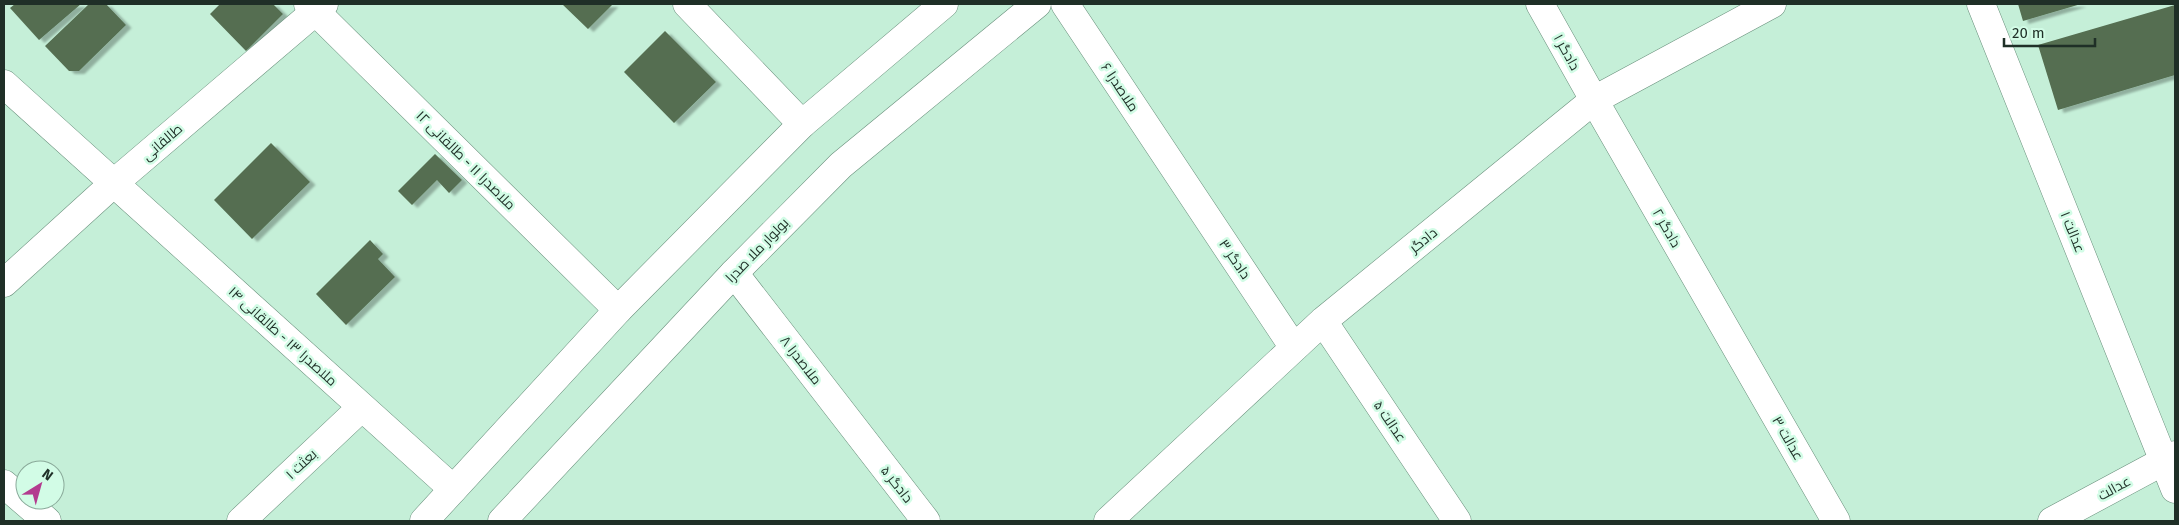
<svg xmlns="http://www.w3.org/2000/svg" width="2179" height="525" font-family="'Fira Sans',Cairo,sans-serif">
	<defs>
		<filter id="shadow"><feDropShadow dx="5.5" dy="3" stdDeviation="1" flood-color="#0004"/></filter>
	</defs>
	<rect width="100%" height="100%" fill="#c5efd8"/>
	<!-- building -->
	<path fill="#546e51" filter="url(#shadow)" d="M 15,4 L 81,4 L 39,40 L 10,8 Z
		M 89,4 L 106,4 L 126,25 L 79,71 L 69,71 L 45,46 Z
		M 220,4 L 273,4 L 283,14 L 246,51 L 210,14 Z
		M 562,4 L 613,4 L 588,29 Z
		M 2018,4 L 2081,4 L 2023,21 Z
		M 2175,5 L 2175,75 L 2058,110 L 2038,45 Z
		M 665,31 L 716,82 L 674,123 L 624,72 Z
		M 271,143 L 310,182 L 252,239 L 214,200 Z
		M 435,154 L 462,180 L 449,193 L 437,180 L 412,205 L 398,191 Z
		M 370,240 L 383,254 L 378,259 L 395,277 L 346,325 L 316,294 Z"/>
	<g fill="none" stroke-linecap="round" stroke-linejoin="round">
		<!-- street casing -->
		<g stroke="#688f7b" stroke-width="29">
			<path id="street" d="M 308,4 L 618,310
				M 687,4 L 802,124
				M 1065,4 L 1294,348
				M 1540,4 L 1594,100 L 1836,521
				M 1981,4 L 2175,489
				M 4,84 L 453,489
				M 734,273 L 926,521
				M 1323,321 L 1457,521
				M 241,521 L 362,407
				M 1108,521 L 1323,321 L 1594,100 L 1772,4"/>
		</g>
		<!-- secondary casing -->
		<g stroke="#688f7b" stroke-width="29">
			<path id="secondary" d="M 4,283 L 114,183 L 324,4
				M 4,484 L 47,521
				M 424,521 L 618,310 L 802,124 L 944,4
				M 502,521 L 734,273 L 841,165 L 1037,4
				M 2052,521 L 2175,455"/>
		</g>
		<!-- street -->
		<use href="#street" stroke="#fff" stroke-width="28"/>
		<!-- secondary -->
		<use href="#secondary" stroke="#fff" stroke-width="28"/>
	</g>
	<g text-anchor="middle" stroke-width="5" stroke-linejoin="round" paint-order="stroke">
		<!-- street labels -->
		<g font-size="14" fill="#1f2f27" stroke="#d2fce6">
			<text transform="translate(1567 52) rotate(61)" y="5">دادگر ۱</text>
			<text transform="translate(1120 87) rotate(56)" y="5">ملاصدرا ۶</text>
			<text transform="translate(162 142) rotate(-41)" y="5">طالقانی</text>
			<text transform="translate(466 160) rotate(45)" y="5">ملاصدرا ۱۱ - طالقانی ۱۲</text>
			<text transform="translate(1667 228) rotate(60)" y="5">دادگر ۲</text>
			<text transform="translate(2073 232) rotate(68)" y="5">عدالت ۱</text>
			<text transform="translate(1423 240) rotate(-39)" y="5">دادگر</text>
			<text transform="translate(757 250) rotate(-46)" y="5">بولوار ملا صدرا</text>
			<text transform="translate(1235 259) rotate(56)" y="5">دادگر ۳</text>
			<text transform="translate(283 336) rotate(42)" y="5">ملاصدرا ۱۳ - طالقانی ۱۴</text>
			<text transform="translate(801 360) rotate(52)" y="5">ملاصدرا ۸</text>
			<text transform="translate(1390 421) rotate(56)" y="5">عدالت ۵</text>
			<text transform="translate(1788 438) rotate(60)" y="5">عدالت ۳</text>
			<text transform="translate(301 464) rotate(-43)" y="5">بعثت ۱</text>
			<text transform="translate(897 484) rotate(52)" y="5">دادگر ۵</text>
			<text transform="translate(2114 488) rotate(-29)" y="5">عدالت</text>
		</g>
	</g>
	<!-- border -->
	<rect width="2179" height="525" fill="none" stroke="#1f2f27" stroke-width="10"/>
	<!-- north arrow -->
	<g transform="translate(40 485) rotate(37)"><circle r="24" fill="#d2fce6" stroke="#8aaa9a"/>
	<path d="M0-4L9 19L0 12L-9 19Z" fill="#b33b8f"/>
	<text y="-8" font-size="14" font-weight="bold" text-anchor="middle" fill="#1f2f27">N</text>
	</g>
	<!-- scale -->
	<path d="M2004 38v8h91v-8" fill="none" stroke="#1f2f27" stroke-width="2.5"/>
	<text x="2012" y="38" font-size="15" fill="#1f2f27" stroke="#d2fce6" stroke-width="4" paint-order="stroke">20 m</text>
</svg>
